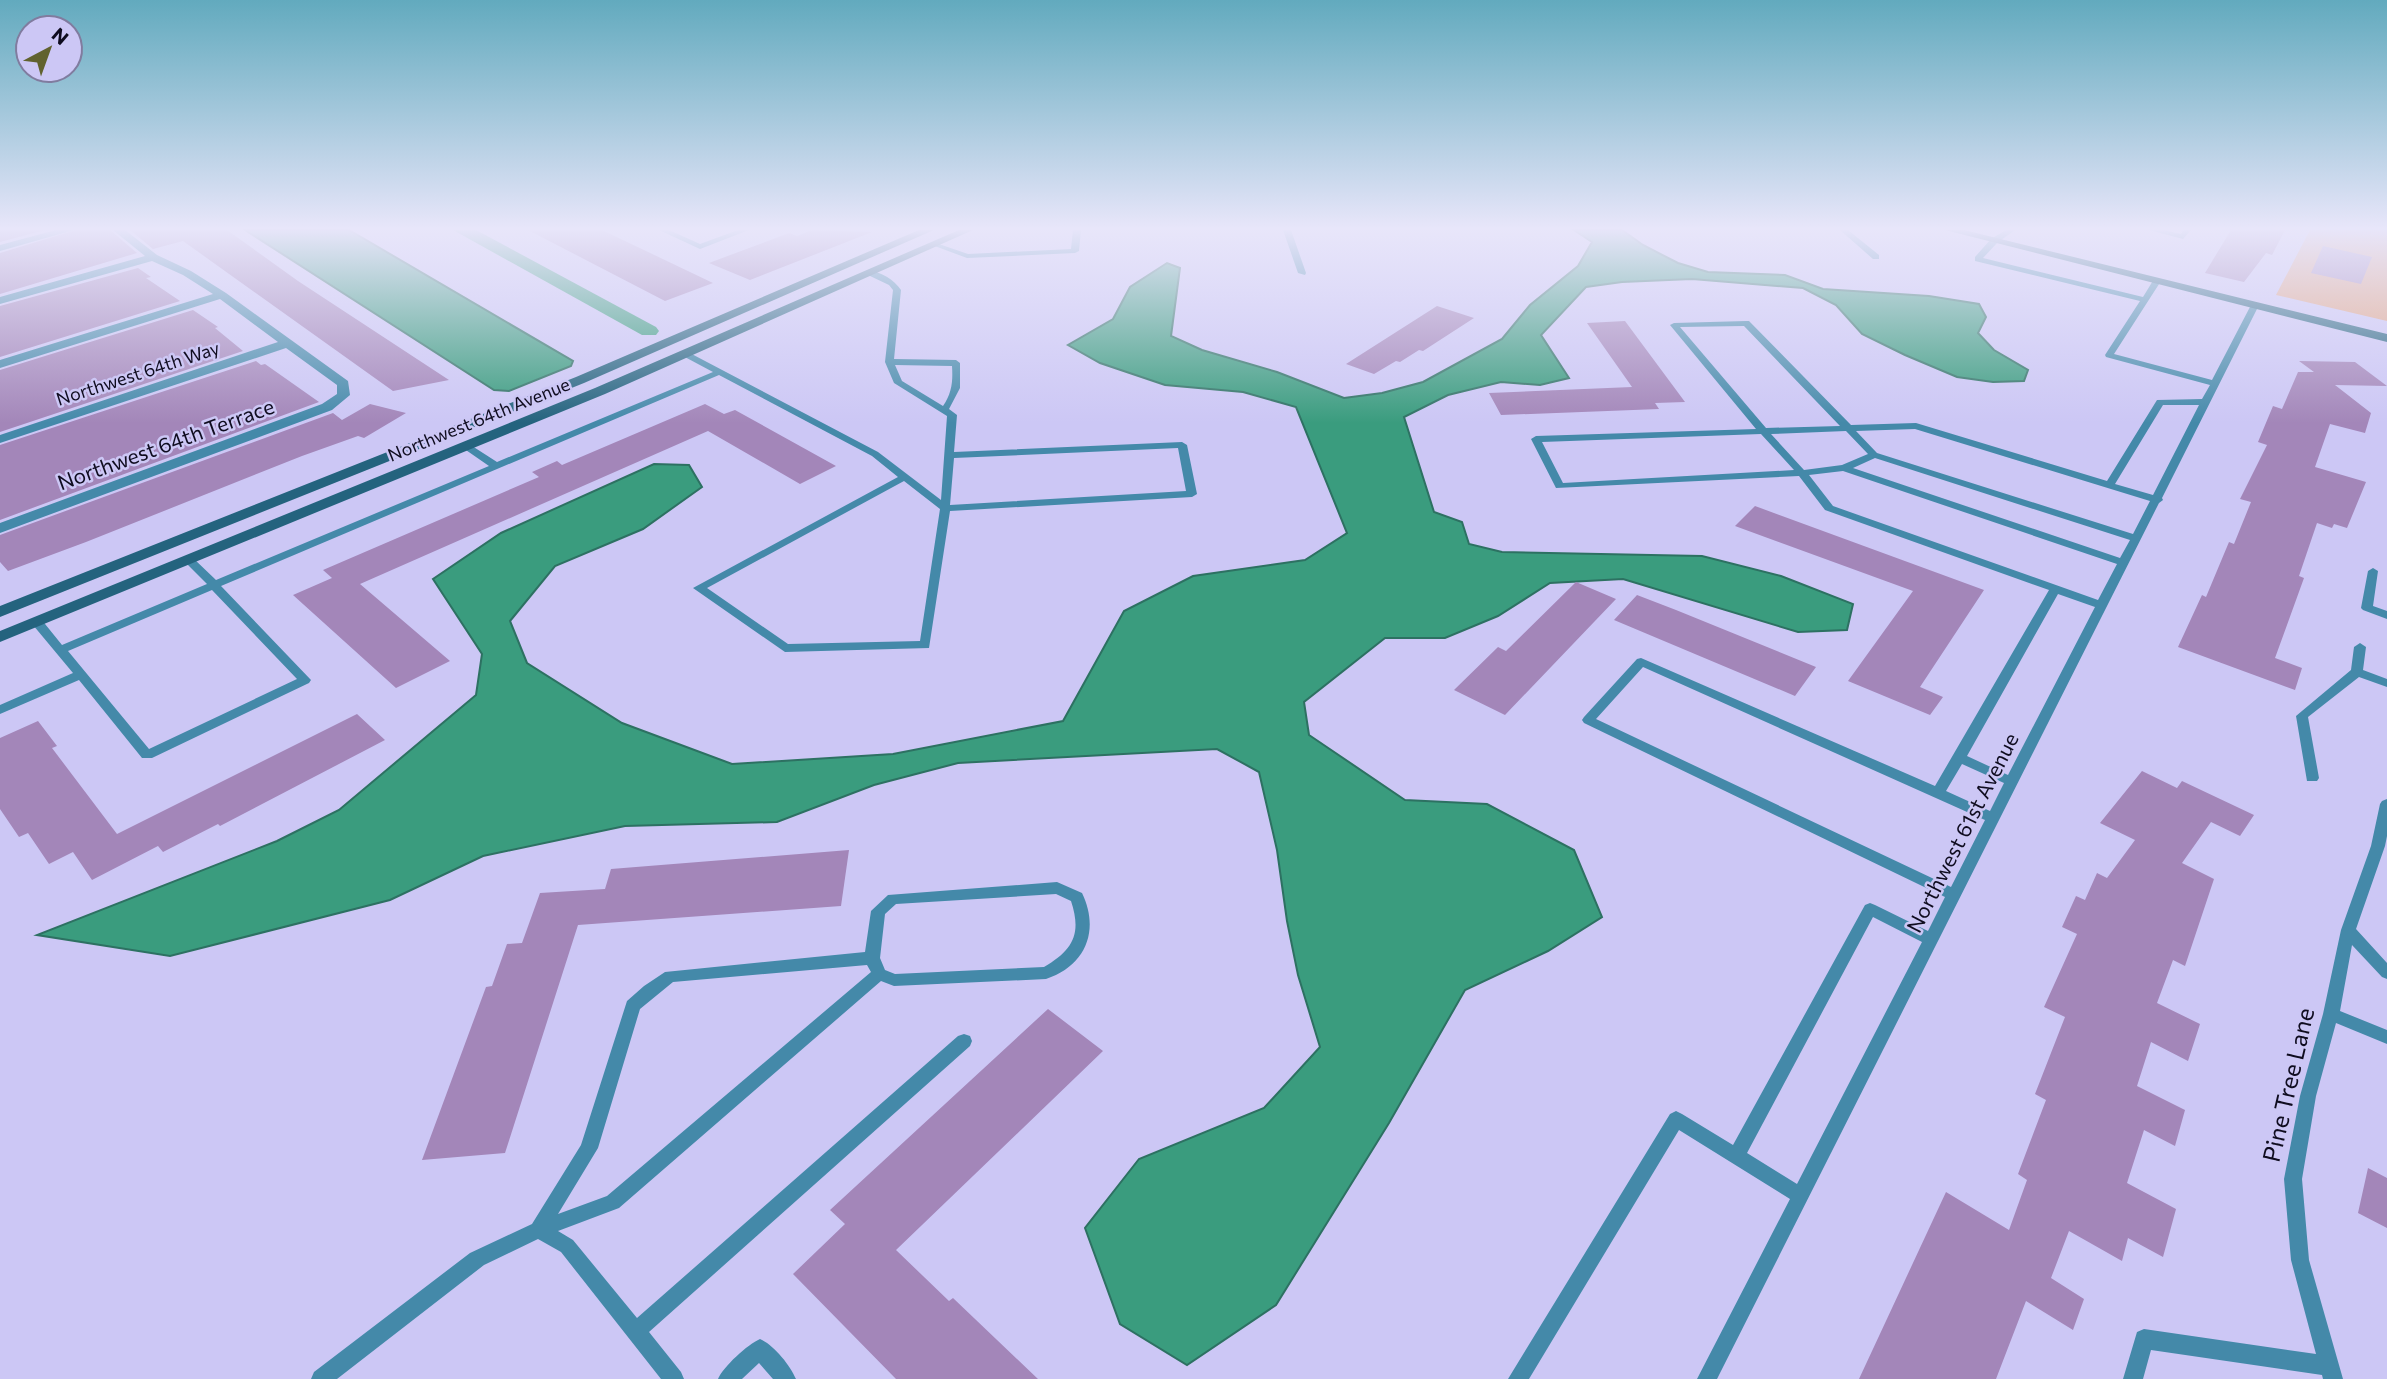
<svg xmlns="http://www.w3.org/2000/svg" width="2387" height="1379" font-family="Commissioner,sans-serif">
	<rect width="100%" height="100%" fill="#ccc7f5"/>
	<!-- green -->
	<path fill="#e2a481" d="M 2310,230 L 2387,230 L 2387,321 L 2276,295 Z"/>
	<!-- water -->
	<path fill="#3a9c7e" stroke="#2d7162" stroke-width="2" d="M 245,230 L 349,230 L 573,361 L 571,366 L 509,391 L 494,390 Z
		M 1574,230 L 1622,230 L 1643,245 L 1678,263 L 1708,272 L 1785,275 L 1823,289 L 1929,296 L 1979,304 L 1986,317 L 1978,333 L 1994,350 L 2028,370 L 2024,381 L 1993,382 L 1957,377 L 1905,355 L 1862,334 L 1836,305 L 1803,288 L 1692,279 L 1622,282 L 1586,287 L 1541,335 L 1569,378 L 1540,385 L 1501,382 L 1448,395 L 1404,417 L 1434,512 L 1462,522 L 1469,544 L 1502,552 L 1702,556 L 1781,576 L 1853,604 L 1847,630 L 1798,632 L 1623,579 L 1550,583 L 1498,616 L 1445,638 L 1385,638 L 1304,702 L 1309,735 L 1405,800 L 1487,804 L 1574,850 L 1602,917 L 1548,951 L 1465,990 L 1389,1123 L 1276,1305 L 1187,1365 L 1120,1324 L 1085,1228 L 1139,1159 L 1264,1108 L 1320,1047 L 1298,975 L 1287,921 L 1277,850 L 1259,772 L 1217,749 L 958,763 L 874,785 L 777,822 L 625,826 L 483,856 L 390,900 L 170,956 L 37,935 L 277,841 L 339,810 L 476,695 L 482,654 L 433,579 L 501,533 L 654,464 L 689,465 L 702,487 L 643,529 L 555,566 L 510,621 L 527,663 L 622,723 L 732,764 L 893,754 L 1063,721 L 1124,611 L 1193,576 L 1305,560 L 1347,533 L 1296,407 L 1243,392 L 1165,385 L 1100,363 L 1068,345 L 1113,319 L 1130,287 L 1167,263 L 1180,268 L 1171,336 L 1202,350 L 1277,372 L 1344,398 L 1382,393 L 1423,382 L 1502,339 L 1530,305 L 1578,266 L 1592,242 Z"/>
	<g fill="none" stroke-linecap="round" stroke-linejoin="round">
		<!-- canal -->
		<path fill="#3a9c7e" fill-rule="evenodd" d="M 453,230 L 476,230 L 656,327 L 659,331 L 656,335 L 642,335 Z"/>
	</g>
	<!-- building -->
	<path fill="#a386b9" d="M 0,230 L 45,230 L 0,242 Z
		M 76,230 L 110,230 L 137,253 L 0,294 L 0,253 Z
		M 130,230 L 227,230 L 298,281 L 449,380 L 393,391 L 183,241 L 153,249 Z
		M 528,230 L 602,230 L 713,283 L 665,301 Z
		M 812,230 L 872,232 L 750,280 L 709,263 L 789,233 L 797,236 Z
		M 2231,230 L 2285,230 L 2272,255 L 2266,253 L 2244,282 L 2205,273 Z
		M 2323,246 L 2372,257 L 2361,284 L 2311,273 Z
		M 138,268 L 151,277 L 146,278 L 180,301 L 0,357 L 0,306 Z
		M 1437,306 L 1474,318 L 1423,351 L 1419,350 L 1400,362 L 1396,361 L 1374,374 L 1346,364 Z
		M 193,310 L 218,327 L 215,328 L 243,351 L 0,432 L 0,370 Z
		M 1625,321 L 1685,402 L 1655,403 L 1659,409 L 1501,415 L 1489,393 L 1632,387 L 1587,323 Z
		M 256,361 L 261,365 L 265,364 L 319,402 L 0,520 L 0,445 Z
		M 2299,361 L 2355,362 L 2387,386 L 2335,385 L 2371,413 L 2365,433 L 2330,424 L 2315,467 L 2366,482 L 2347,528 L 2334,524 L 2332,528 L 2317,523 L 2299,576 L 2304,578 L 2275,658 L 2302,668 L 2295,690 L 2178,647 L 2202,595 L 2206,597 L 2229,542 L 2234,544 L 2251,502 L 2240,499 L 2267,445 L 2258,442 L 2273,406 L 2282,409 L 2298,372 L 2314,372 Z
		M 370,404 L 406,413 L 364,438 L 358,436 L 302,456 L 86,542 L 8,571 L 0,562 L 0,535 L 333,413 L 342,420 Z
		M 705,404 L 724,414 L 735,410 L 836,466 L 800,484 L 708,431 L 360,584 L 450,661 L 396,688 L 293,595 L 332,578 L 323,570 L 539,477 L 532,472 L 557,461 L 562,465 Z
		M 1755,506 L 1984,590 L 1920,687 L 1943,697 L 1930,715 L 1848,681 L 1913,591 L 1735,526 Z
		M 1576,582 L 1616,599 L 1505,715 L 1454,690 L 1498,647 L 1506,651 Z
		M 1637,595 L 1676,610 L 1816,667 L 1795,696 L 1614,620 Z
		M 357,714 L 385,740 L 220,826 L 218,824 L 163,852 L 158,846 L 92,880 L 73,852 L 49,864 L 28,833 L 19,837 L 0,809 L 0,738 L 38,721 L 57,746 L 52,748 L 117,834 Z
		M 2142,771 L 2177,788 L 2182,781 L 2254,815 L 2240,836 L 2211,822 L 2182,863 L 2214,879 L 2185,966 L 2173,960 L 2157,1003 L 2200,1024 L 2188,1061 L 2151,1042 L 2137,1086 L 2185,1110 L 2175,1146 L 2144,1130 L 2127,1183 L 2176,1209 L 2163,1257 L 2128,1238 L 2122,1261 L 2069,1231 L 2051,1278 L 2084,1299 L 2073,1330 L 2026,1301 L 1996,1379 L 1859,1379 L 1946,1192 L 2009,1230 L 2027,1180 L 2018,1174 L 2046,1100 L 2035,1094 L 2065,1017 L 2044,1007 L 2077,934 L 2062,927 L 2076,896 L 2085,900 L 2097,873 L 2107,878 L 2135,840 L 2100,823 Z
		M 849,850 L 841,906 L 578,925 L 505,1153 L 422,1160 L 486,987 L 492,986 L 507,944 L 522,943 L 540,893 L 605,889 L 611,869 Z
		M 1048,1009 L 1103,1051 L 896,1250 L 949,1301 L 953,1298 L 1038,1379 L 896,1379 L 793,1274 L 845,1224 L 830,1210 Z
		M 2368,1168 L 2387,1178 L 2387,1228 L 2358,1213 Z"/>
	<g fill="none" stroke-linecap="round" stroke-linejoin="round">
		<!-- lane -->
		<path fill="#4489a9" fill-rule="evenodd" d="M 659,230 L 669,230 L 700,244 L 738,230 L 749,230 L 700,249 Z
			M 1073,230 L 1081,230 L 1079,251 L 1075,253 L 967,258 L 932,245 L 936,243 L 968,254 L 1071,249 Z
			M 1283,230 L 1291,230 L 1306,273 L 1305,275 L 1298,273 Z
			M 1840,230 L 1848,230 L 1879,255 L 1879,259 L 1873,259 Z
			M 2006,230 L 2015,230 L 1997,243 L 1983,258 L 2143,297 L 2154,279 L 2160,279 L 2161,281 L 2114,354 L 2212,380 L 2251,305 L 2255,303 L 2259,305 L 2162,498 L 2163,500 L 2159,503 L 1717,1379 L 1697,1379 L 1790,1199 L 1679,1130 L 1529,1379 L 1508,1379 L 1670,1114 L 1676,1111 L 1682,1114 L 1733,1145 L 1865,905 L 1870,903 L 1875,905 L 1928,931 L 1945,897 L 1584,723 L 1582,720 L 1584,717 L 1637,659 L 1641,658 L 1935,786 L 2049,590 L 1825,510 L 1799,476 L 1556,488 L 1531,439 L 1536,436 L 1756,429 L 1670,325 L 1674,323 L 1746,321 L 1749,321 L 1851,425 L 1916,423 L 2107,481 L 2157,400 L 2202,399 L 2210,385 L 2106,357 L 2105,355 L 2140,301 L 1975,261 L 1975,257 L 1991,239 ZM 1744,326 L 1840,426 L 1766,428 L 1680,327 ZM 2163,405 L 2199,405 L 2153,495 L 2115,484 ZM 1915,429 L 2150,501 L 2133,534 L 1877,453 L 1856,431 ZM 1846,431 L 1868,454 L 1842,465 L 1804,470 L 1771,434 ZM 1761,434 L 1794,470 L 1563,483 L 1542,442 ZM 1875,458 L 2130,540 L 2120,558 L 1853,468 ZM 1843,471 L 2117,564 L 2098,600 L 1833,506 L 1809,475 ZM 2058,594 L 2095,607 L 2008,775 L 1967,756 ZM 1643,667 L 1985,820 L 1951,887 L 1596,719 ZM 1962,764 L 2004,783 L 1990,811 L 1946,791 ZM 1873,917 L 1922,942 L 1797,1184 L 1747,1153 Z
			M 2149,230 L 2163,230 L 2181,234 L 2184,230 L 2191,230 L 2183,239 Z
			M 868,271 C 881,271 894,280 901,290 L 894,359 L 956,360 L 960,363 L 960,388 L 949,409 L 957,415 L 954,452 L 1182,442 L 1187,445 L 1197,494 L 1192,497 L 950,511 L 929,648 L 785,652 L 693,588 L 898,477 L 872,456 L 719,375 L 221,586 L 311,680 L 309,683 L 152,758 L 142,758 L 79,680 L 0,714 L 0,705 L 73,673 L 33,625 L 31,622 L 33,619 L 41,619 L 62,645 L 207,584 L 185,562 L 184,560 L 185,558 L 193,558 L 216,580 L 489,466 L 463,448 L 463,444 L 469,444 L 497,462 L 713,372 L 683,356 L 683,352 L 686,351 L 878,452 L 941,500 L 947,416 L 894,383 L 885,362 L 893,290 L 889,285 L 868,275 ZM 895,365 L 952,366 C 953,381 952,393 943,406 L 902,381 ZM 1178,448 L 1186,491 L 950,505 L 954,458 ZM 904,481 L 940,509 L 920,641 L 788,644 L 707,588 ZM 212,590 L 297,679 L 149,749 L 68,651 Z
			M 2373,568 L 2378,571 L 2373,606 L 2387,611 L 2387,619 L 2363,610 L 2361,608 L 2368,571 Z
			M 2360,643 L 2366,647 L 2363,670 L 2387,679 L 2387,687 L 2359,677 L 2308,717 L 2319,778 L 2317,781 L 2307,781 L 2296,716 L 2351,670 L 2354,647 Z
			M 2387,799 L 2387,836 L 2385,846 L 2356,929 L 2387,963 L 2387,979 L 2382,977 L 2352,945 L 2340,1011 L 2387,1030 L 2387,1044 L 2336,1023 L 2316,1096 L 2302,1179 L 2309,1260 L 2343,1379 L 2323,1379 L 2322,1375 L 2151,1350 L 2143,1379 L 2123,1379 L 2137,1332 L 2144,1329 L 2316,1354 L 2291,1260 L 2284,1179 L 2300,1096 L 2323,1014 L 2341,930 L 2371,846 L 2380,804 L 2382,801 Z
			M 1057,882 L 1082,893 C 1100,930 1086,966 1046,979 L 894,986 L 881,981 L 619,1208 L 558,1231 L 573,1240 L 637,1318 L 958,1036 L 964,1034 L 970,1036 L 972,1041 L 970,1046 L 649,1332 L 681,1372 L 684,1379 L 661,1379 L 561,1252 L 538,1239 L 484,1265 L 337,1379 L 311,1379 L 314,1372 L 470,1253 L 532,1224 L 581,1145 L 627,1001 L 644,986 L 665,972 L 865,952 L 871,911 L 888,895 ZM 1056,894 L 1071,901 C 1082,934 1073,950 1044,967 L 895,974 L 885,970 L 880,958 L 885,914 L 896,904 ZM 867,965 L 871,972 L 607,1196 L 558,1214 L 598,1148 L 640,1009 L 673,982 Z
			M 760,1339 C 774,1345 790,1365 796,1379 L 773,1379 L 759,1363 L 742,1379 L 718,1379 C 723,1367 748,1344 760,1339 Z"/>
		<!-- street -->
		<path fill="#4489a9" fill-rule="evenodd" d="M 56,230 L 74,230 L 0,251 L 0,245 Z
			M 113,230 L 125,230 L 157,255 L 191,271 L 226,293 L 348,381 L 350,395 L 332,410 L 0,533 L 0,523 L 322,404 L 337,394 L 337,385 L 286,348 L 0,443 L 0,435 L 278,342 L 220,299 L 0,368 L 0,360 L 213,294 L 183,275 L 152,261 L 0,304 L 0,297 L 145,256 Z"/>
		<!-- secondary -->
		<path fill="#24637e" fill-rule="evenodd" d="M 919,230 L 934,230 L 584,383 L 0,617 L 0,606 L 576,377 Z
			M 959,230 L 973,230 L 605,394 L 0,642 L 0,631 L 595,388 Z
			M 1945,230 L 1964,230 L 2387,334 L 2387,342 Z"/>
	</g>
	<!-- sky -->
	<linearGradient id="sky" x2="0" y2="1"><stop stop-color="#62aabe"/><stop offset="0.54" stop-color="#e8e6fa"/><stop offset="1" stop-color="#e8e6fa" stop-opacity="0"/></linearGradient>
	<rect width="2387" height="423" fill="url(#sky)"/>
	<g text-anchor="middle" stroke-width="5" stroke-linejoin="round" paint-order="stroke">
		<!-- far-street labels -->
		<g font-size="18" fill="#0f0c1f" stroke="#ccc7f5">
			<text transform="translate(138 374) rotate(-18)" y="6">Northwest 64th Way</text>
			<text transform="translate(479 420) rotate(-22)" y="6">Northwest 64th Avenue</text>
		</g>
		<!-- street labels -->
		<g font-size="21" fill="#0f0c1f" stroke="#ccc7f5">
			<text transform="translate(166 445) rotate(-20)" y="7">Northwest 64th Terrace</text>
			<text transform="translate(1963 833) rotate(-63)" y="7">Northwest 61st Avenue</text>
		</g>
		<!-- near-street labels -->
		<g font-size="24" fill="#0f0c1f" stroke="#ccc7f5">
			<text transform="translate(2289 1085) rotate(-77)" y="8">Pine Tree Lane</text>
		</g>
	</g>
	<!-- north arrow -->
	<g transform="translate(49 49) rotate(41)"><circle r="33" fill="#ccc7f5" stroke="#807c9f" stroke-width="2"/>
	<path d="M0-5L12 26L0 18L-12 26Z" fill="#61622f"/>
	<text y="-10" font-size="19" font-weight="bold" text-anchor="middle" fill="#0f0c1f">N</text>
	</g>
</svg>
